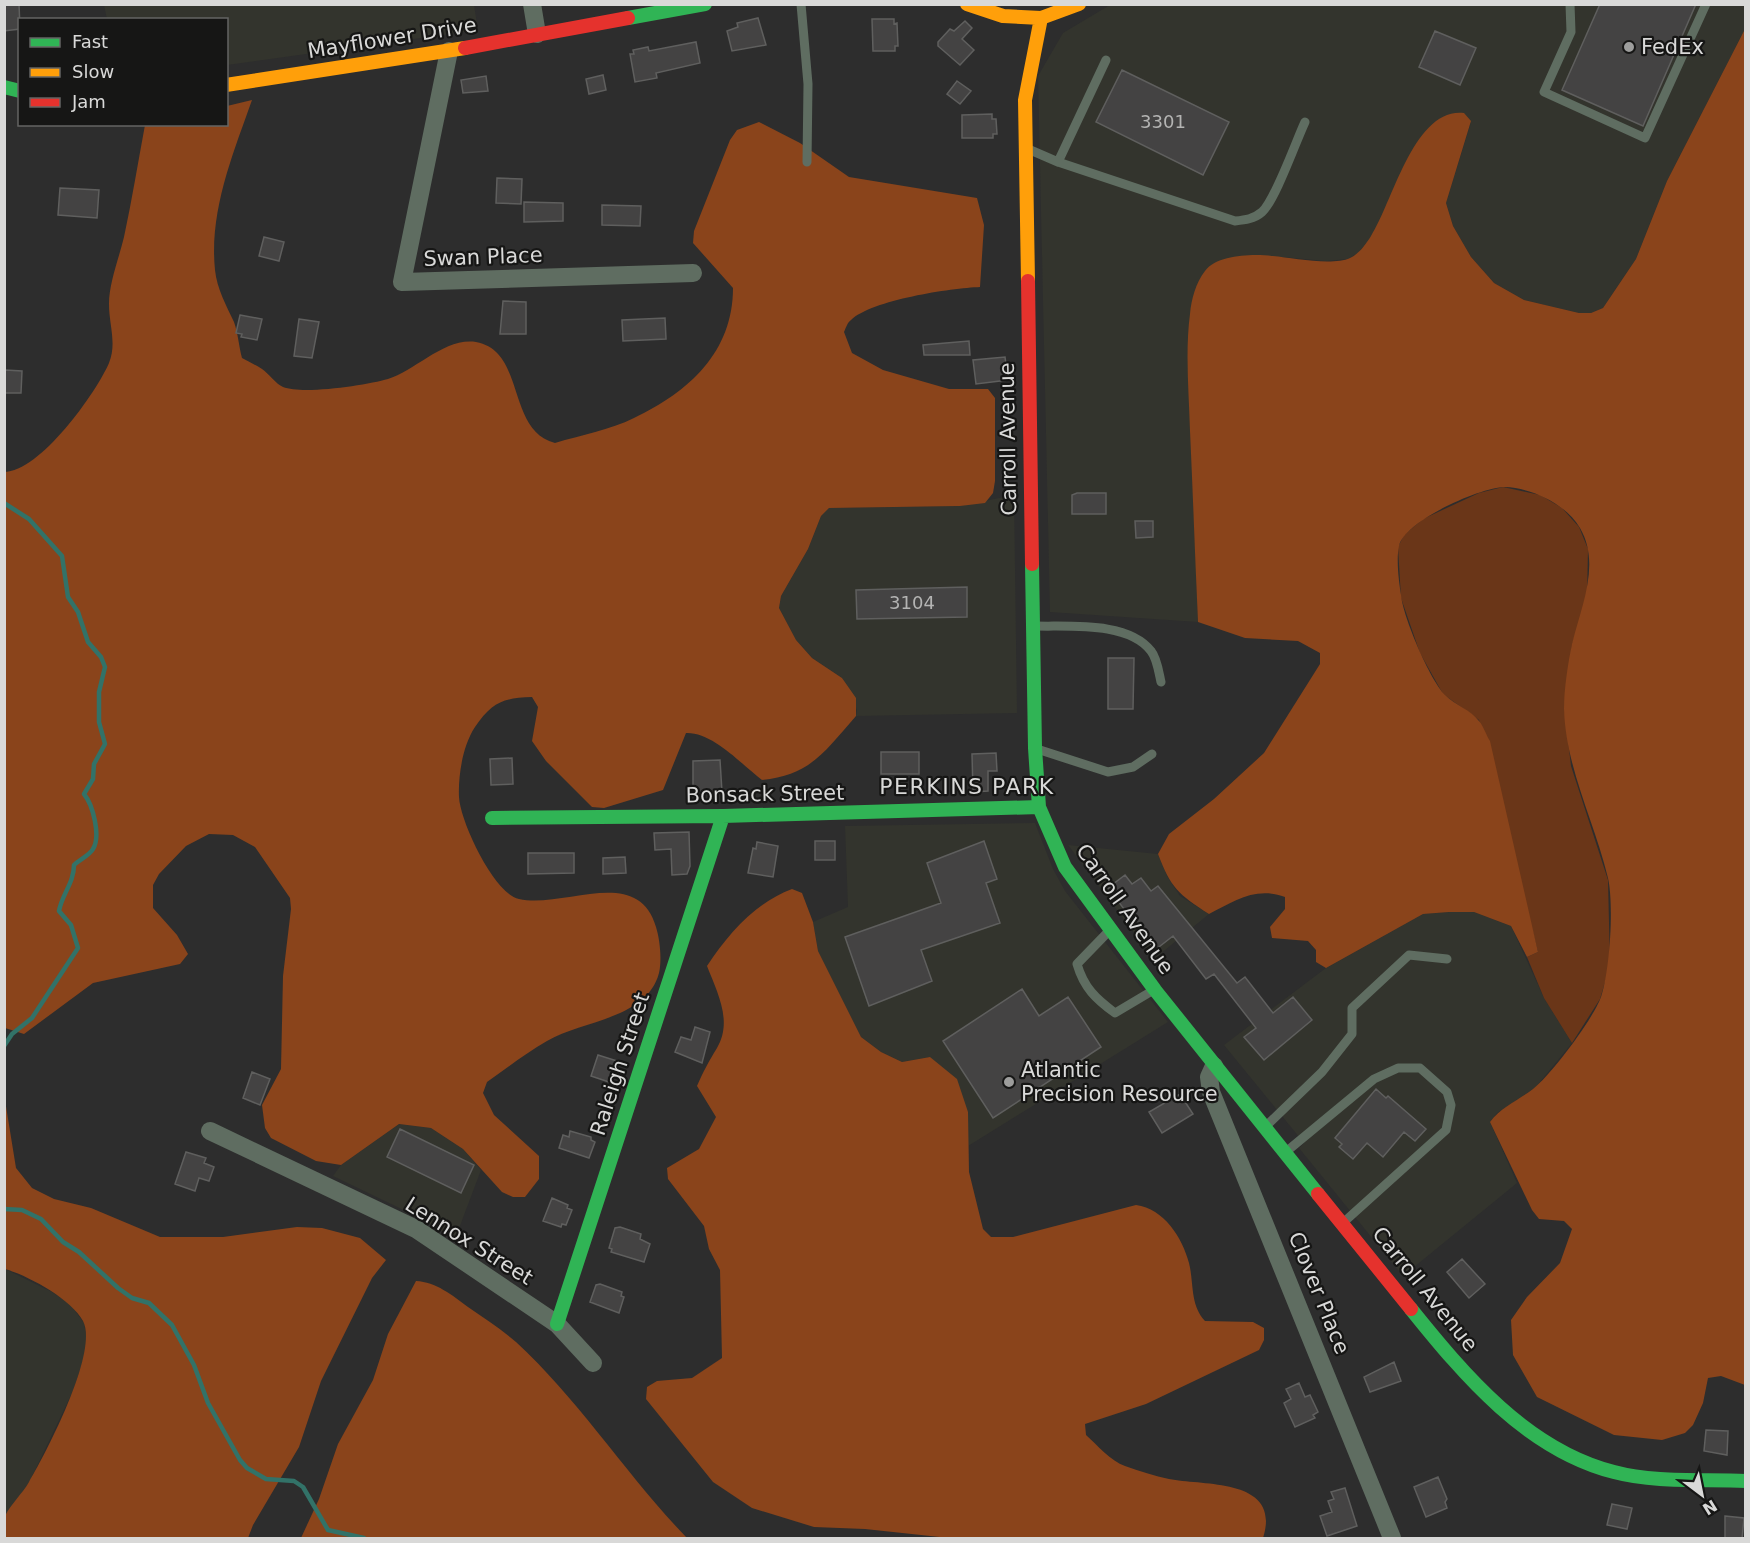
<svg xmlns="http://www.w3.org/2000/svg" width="1750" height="1543" font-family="'DejaVu Sans',sans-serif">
	<rect width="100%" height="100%" fill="#2d2d2d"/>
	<!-- built -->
	<path fill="#33342d" d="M 104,5 L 474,5 L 478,30 L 227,65 L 226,20 L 107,19 Z
		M 1110,5 L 1745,5 L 1745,29 L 1667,181 L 1636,259 L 1603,308 L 1591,313 L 1579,313 L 1524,300 L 1494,283 L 1471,257 L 1453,226 L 1446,203 L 1471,122 L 1358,253 L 1348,259 L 1326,261 L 1269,256 L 1188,361 L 1198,622 L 1050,612 L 1038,76 L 1063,33 Z
		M 1014,495 L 1017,713 L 856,716 L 857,710 L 842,678 L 812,658 L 796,640 L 779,608 L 781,596 L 808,549 L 821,516 L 829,508 L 960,506 Z
		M 1035,823 L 1053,869 L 1065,891 L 1168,1022 L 968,1146 L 968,1112 L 930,1057 L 902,1062 L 881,1052 L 861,1037 L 818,951 L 813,922 L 848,907 L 845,826 Z
		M 1068,845 L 1158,854 L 1167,876 L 1180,896 L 1209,914 L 1154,959 Z
		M 1449,912 L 1474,912 L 1511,926 L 1544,998 L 1572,1043 L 1535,1088 L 1497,1113 L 1490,1122 L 1517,1183 L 1403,1276 L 1299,1148 L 1304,1143 L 1224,1045 L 1326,968 L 1423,914 Z
		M 399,1124 L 431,1128 L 463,1149 L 481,1170 L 455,1239 L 414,1215 L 333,1176 L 341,1165 Z
		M 5,1269 L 52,1292 L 70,1304 L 84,1323 L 88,1346 L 73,1391 L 30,1481 L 5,1517 Z"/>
	<!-- green -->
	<path fill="#6a3618" d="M 1503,487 L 1540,495 L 1562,508 L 1579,527 L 1588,549 L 1587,598 L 1572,645 L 1564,706 L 1571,766 L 1608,880 L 1610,965 L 1600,999 L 1572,1043 L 1544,998 L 1527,957 L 1538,952 L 1479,720 L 1443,694 L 1420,653 L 1401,598 L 1398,547 L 1404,535 L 1423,519 L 1479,493 Z"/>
	<!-- forest -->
	<path fill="#8a441b" d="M 1745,29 L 1745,1385 L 1721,1376 L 1708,1378 L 1703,1403 L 1693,1425 L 1685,1433 L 1662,1440 L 1614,1435 L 1537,1397 L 1513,1355 L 1511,1320 L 1527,1297 L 1560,1263 L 1572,1229 L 1564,1221 L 1539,1219 L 1532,1210 L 1490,1122 C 1501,1107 1519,1100 1533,1089 C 1552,1074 1593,1019 1601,997 C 1610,970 1614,905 1608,878 C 1594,820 1566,769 1564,709 C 1564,689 1568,663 1572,644 C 1581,607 1601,564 1580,528 C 1566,504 1532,488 1505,487 C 1481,487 1404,521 1399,546 C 1396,560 1399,582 1401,595 C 1403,617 1430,680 1445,695 C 1455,705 1471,710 1479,721 C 1484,727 1486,735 1490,741 L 1538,952 L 1527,957 L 1511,926 L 1474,912 L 1449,912 L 1423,914 L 1326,968 L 1316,962 L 1316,950 L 1308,941 L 1272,938 L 1270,927 L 1285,909 L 1285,897 C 1256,886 1234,901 1209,914 C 1178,894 1171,888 1158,854 L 1169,834 L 1214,799 L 1264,753 L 1320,664 L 1320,653 L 1298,641 L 1245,638 L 1198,622 C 1195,558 1193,495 1190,431 C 1189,393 1185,352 1190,314 C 1191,300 1196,282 1205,271 C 1218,254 1254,254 1273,256 C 1293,258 1332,266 1350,258 C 1359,254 1366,244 1371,236 C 1393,202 1414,107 1464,113 L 1471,121 L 1446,203 L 1453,226 L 1471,257 L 1494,283 L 1524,300 L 1579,313 L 1591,313 L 1603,308 L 1636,259 L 1667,181 Z
		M 252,100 C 233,154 209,211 215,270 C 217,289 226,305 234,322 C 238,333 239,347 242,358 C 249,362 256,365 262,369 C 269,374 276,384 283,387 C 303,395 367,385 388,379 C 415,371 445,337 476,342 C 526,351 506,430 555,443 C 581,435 610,430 634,418 C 689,392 733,352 733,288 L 693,243 L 694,231 L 730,140 L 737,130 L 759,122 L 800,143 L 849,177 L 977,198 L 984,225 L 980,287 C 951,288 872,300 851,320 C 847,323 846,328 844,332 L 852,353 L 883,370 L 949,389 L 988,389 L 995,398 L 995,481 L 993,493 L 985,503 L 960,506 L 829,508 L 821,516 L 808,549 L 781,596 L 779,608 L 796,640 L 812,658 L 842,678 L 856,698 L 856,716 C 825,751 811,775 762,780 C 741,764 713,732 686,733 L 663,790 L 604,808 L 592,807 L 546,761 L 532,741 L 538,707 L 532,697 C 503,698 492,702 475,727 C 463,745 458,775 459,797 C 460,821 494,894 519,899 C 564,909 638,864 656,927 C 660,940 662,960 659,973 C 647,1019 583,1020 547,1041 C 526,1053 507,1068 487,1082 L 483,1093 L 494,1115 L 539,1156 L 539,1179 L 525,1197 L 513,1197 L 502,1192 L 463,1149 L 431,1128 L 399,1124 L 341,1165 L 316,1161 L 271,1138 L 265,1128 L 262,1105 L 281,1069 L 283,976 L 291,909 L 290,898 L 255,847 L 233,835 L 209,834 L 186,846 L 159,874 L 153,885 L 153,908 L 177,935 L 188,954 L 180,964 L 93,983 L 24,1034 L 5,1028 L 4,472 C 40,472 96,393 109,363 C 117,343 109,325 109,304 C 109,283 119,258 124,237 C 132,200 138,162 145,125 L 226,124 L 227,106 Z
		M 792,889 L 802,893 L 813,922 L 818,951 L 861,1037 L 881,1052 L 902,1062 L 930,1057 L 957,1079 L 968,1112 L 969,1172 L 983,1229 L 991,1237 L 1013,1237 L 1136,1205 C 1164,1209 1182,1237 1189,1263 C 1194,1283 1190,1305 1205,1321 L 1253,1322 L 1264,1328 L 1264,1340 L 1259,1350 L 1146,1404 L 1085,1424 L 1086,1435 C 1097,1445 1111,1461 1125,1466 C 1139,1471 1155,1476 1169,1479 C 1205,1486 1282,1478 1263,1538 L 949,1538 L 865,1529 L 814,1527 L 752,1508 L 713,1482 L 646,1399 L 647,1387 L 657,1381 L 692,1378 L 722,1358 L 720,1270 L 709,1249 L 704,1226 L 668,1179 L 667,1168 L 699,1149 L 716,1117 L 697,1086 C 703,1072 709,1061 717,1048 C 733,1021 717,992 707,966 C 729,933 755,903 792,889 Z
		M 4,1094 L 16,1168 L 32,1188 L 54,1199 L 91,1208 L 160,1237 L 223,1237 L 297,1227 L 322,1228 L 360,1238 L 386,1260 L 372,1278 L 321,1381 L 299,1447 L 253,1525 L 248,1538 L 5,1538 C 4,1532 3,1522 5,1516 C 11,1504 22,1494 29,1482 C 46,1453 99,1352 83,1321 C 71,1299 29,1276 5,1269 Z
		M 416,1281 C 436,1282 452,1295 468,1307 C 484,1318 501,1329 516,1342 C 580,1401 627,1476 687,1538 L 301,1538 L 319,1499 L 338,1444 L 373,1380 L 388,1334 Z"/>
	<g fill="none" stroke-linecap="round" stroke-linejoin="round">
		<!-- stream -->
		<path stroke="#327268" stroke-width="4.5" d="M 4,503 L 29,519 L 62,556 L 68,597 L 78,612 L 88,642 L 101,657 L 105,667 L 99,692 L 99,722 L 105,744 L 94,764 L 93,779 L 84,794 C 93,805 101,836 93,849 C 90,855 79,860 74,865 C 74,883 62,894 59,911 L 71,925 L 78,948 L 32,1018 L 12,1034 L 4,1046
			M 4,1209 L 22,1210 L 41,1219 L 63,1242 L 79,1252 L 118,1288 L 132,1298 L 149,1303 L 172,1325 L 194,1365 L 208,1403 L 240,1460 L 247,1468 L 266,1479 L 294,1481 L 303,1487 L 328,1530 L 364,1538"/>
	</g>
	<!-- building -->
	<path fill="#444343" stroke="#5f5f5e" stroke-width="1.5" d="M 4,4 L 19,4 L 20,29 L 4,31 Z
		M 1600,4 L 1696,4 L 1643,126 L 1562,90 Z
		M 758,18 L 766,45 L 732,51 L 727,31 L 738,27 L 737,23 Z
		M 872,19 L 894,19 L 894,24 L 897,23 L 898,46 L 895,46 L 895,51 L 873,51 Z
		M 965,21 L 972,28 L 962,39 L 974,50 L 960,65 L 938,46 L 938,42 L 950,29 L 954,31 Z
		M 1435,31 L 1476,48 L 1460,85 L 1419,67 Z
		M 696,42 L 700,63 L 656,73 L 657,78 L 635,82 L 630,54 L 634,54 L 633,50 L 648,47 L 649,51 Z
		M 1122,70 L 1229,122 L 1203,175 L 1096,122 Z
		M 603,75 L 606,90 L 589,94 L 586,79 Z
		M 486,76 L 488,91 L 463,93 L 461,80 Z
		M 957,81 L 971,91 L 960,104 L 947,94 Z
		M 992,114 L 992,119 L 996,119 L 997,134 L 993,134 L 993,138 L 962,138 L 962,115 Z
		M 497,178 L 522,179 L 521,204 L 496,203 Z
		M 60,188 L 99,190 L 97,218 L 58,215 Z
		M 524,202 L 563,203 L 563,221 L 524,222 Z
		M 602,205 L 641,206 L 640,226 L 602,225 Z
		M 264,237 L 284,242 L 279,261 L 259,256 Z
		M 503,301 L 526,302 L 526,334 L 500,334 Z
		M 240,315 L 262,319 L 257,340 L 241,337 L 242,334 L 236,333 Z
		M 665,318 L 666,339 L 623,341 L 622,320 Z
		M 299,319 L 319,322 L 312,358 L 294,356 Z
		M 969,341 L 970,355 L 924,355 L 923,345 Z
		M 1005,357 L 1008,380 L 976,384 L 973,360 Z
		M 5,370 L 22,371 L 21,393 L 5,393 Z
		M 1077,493 L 1106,493 L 1106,514 L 1072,514 L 1072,495 Z
		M 1135,521 L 1153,521 L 1153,537 L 1136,538 Z
		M 967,587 L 967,617 L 857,619 L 856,590 Z
		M 1108,658 L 1134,658 L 1133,709 L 1108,709 Z
		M 881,752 L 919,752 L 919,774 L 881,774 Z
		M 996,753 L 997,771 L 988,771 L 988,791 L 973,792 L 972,754 Z
		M 512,758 L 513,784 L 491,785 L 490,759 Z
		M 720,760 L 722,792 L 693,793 L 693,761 Z
		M 689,832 L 690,866 L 687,874 L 672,875 L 671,849 L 655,850 L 654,833 Z
		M 815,841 L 835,841 L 835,860 L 815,860 Z
		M 984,841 L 997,879 L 986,883 L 1000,923 L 921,950 L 932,981 L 869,1006 L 845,937 L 941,903 L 927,863 Z
		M 757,842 L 778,846 L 773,877 L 748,873 L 753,848 L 756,849 Z
		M 528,853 L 574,853 L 574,873 L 528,874 Z
		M 625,857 L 626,873 L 603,874 L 603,858 Z
		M 1125,875 L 1132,884 L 1141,878 L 1151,891 L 1158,886 L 1237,983 L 1245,977 L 1273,1013 L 1293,997 L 1312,1020 L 1264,1060 L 1244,1037 L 1256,1028 L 1214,974 L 1206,979 L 1173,936 L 1155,950 L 1108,888 Z
		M 1022,989 L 1039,1016 L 1068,997 L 1101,1047 L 993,1118 L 943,1041 Z
		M 695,1027 L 710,1032 L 702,1063 L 675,1052 L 681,1037 L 691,1040 Z
		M 598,1055 L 617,1061 L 609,1082 L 591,1076 Z
		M 252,1072 L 270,1079 L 260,1105 L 243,1098 Z
		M 1376,1089 L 1386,1098 L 1388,1096 L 1426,1129 L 1415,1141 L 1404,1132 L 1383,1157 L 1367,1143 L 1353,1159 L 1339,1147 L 1342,1144 L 1335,1138 Z
		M 1180,1094 L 1193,1114 L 1162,1133 L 1149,1112 Z
		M 400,1129 L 474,1165 L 461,1193 L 387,1157 Z
		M 570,1131 L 591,1137 L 591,1140 L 595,1142 L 589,1158 L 559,1148 L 563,1135 L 569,1137 Z
		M 186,1152 L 206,1158 L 204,1163 L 214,1167 L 209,1181 L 199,1178 L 195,1191 L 175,1184 Z
		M 552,1198 L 568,1205 L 567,1208 L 572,1210 L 566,1225 L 562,1224 L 561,1227 L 543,1221 Z
		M 620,1227 L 641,1234 L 640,1239 L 650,1244 L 644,1262 L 611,1252 L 612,1249 L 609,1248 L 615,1228 Z
		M 1462,1259 L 1485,1284 L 1469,1298 L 1447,1272 Z
		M 600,1284 L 622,1292 L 621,1296 L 624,1297 L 619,1313 L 590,1302 L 596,1285 Z
		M 1394,1362 L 1401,1381 L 1370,1392 L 1364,1377 Z
		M 1299,1383 L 1305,1397 L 1310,1395 L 1318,1412 L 1313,1415 L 1315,1418 L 1295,1427 L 1284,1403 L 1291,1399 L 1286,1389 Z
		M 1706,1430 L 1728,1431 L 1727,1455 L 1704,1451 Z
		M 1438,1477 L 1447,1499 L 1445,1502 L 1447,1508 L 1426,1517 L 1414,1487 Z
		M 1345,1488 L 1357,1526 L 1327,1536 L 1320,1516 L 1332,1512 L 1328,1501 L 1334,1499 L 1331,1492 Z
		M 1612,1504 L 1632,1508 L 1627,1529 L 1607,1525 Z
		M 1725,1516 L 1744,1518 L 1742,1539 L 1725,1539 Z"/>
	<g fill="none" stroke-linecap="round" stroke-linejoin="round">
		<!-- lane -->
		<path stroke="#5f6d61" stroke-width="9" d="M 801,4 L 808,84 L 807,162
			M 1570,4 L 1571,32 L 1544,92 L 1645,138 L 1706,4
			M 1028,149 L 1058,162 L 1106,60
			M 1058,162 L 1235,221 C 1245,220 1254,219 1262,212 C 1275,201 1296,141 1305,122
			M 1035,626 C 1069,627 1128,621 1151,651 C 1157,658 1159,673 1161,682
			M 1037,749 L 1108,772 L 1133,767 L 1152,754
			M 1108,932 L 1077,964 C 1084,988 1096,999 1115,1013 L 1152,991
			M 1266,1126 L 1322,1072 L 1352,1034 L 1352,1008 L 1409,955 L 1447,959
			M 1287,1151 L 1374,1079 L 1398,1068 L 1420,1068 L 1447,1092 L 1451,1105 L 1446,1130 L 1345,1221"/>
		<!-- street -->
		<path stroke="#5f6d61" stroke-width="18" d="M 532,4 L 537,34
			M 449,51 L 402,282 L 693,273
			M 1214,1066 L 1209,1077 L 1211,1092 L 1392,1538
			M 210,1131 L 416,1229 L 557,1324 L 593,1363"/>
		<!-- fast -->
		<path stroke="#30b455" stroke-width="14" d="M 628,18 L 705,4
			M 4,87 L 20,91
			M 1032,564 L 1035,748 L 1039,807 L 1065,867 L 1155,990 L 1318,1194
			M 492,818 L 723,816 L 1039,807
			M 1411,1309 C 1464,1375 1527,1450 1614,1472 C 1655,1483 1703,1479 1746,1481
			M 557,1324 L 723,816"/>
		<!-- slow -->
		<path stroke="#ff9f0a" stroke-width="14" d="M 967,4 L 1003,16 L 1041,18 L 1079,4
			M 226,85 L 465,48
			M 1028,281 L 1025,100 L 1041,18"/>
		<!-- jam -->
		<path stroke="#e5322d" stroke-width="14" d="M 465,48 L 628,18
			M 1028,281 L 1032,564
			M 1318,1194 L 1411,1309"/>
	</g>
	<!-- markers -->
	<g fill="#9d9d9c" stroke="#161615" stroke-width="2">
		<circle cx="1629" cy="47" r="6"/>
		<circle cx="1009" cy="1082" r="6"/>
	</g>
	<g text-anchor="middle" stroke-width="4.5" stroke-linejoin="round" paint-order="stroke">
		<!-- number labels -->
		<g font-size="18" fill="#b4b4b3">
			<text x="1163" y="128">3301</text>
			<text x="912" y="609">3104</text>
		</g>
		<!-- street labels -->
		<g font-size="21" fill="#d9d9d8" stroke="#161615">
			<text transform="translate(392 38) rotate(-9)" y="7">Mayflower Drive</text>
			<text transform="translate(483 257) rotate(-2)" y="7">Swan Place</text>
			<text transform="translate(1008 439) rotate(-91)" y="7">Carroll Avenue</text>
			<text transform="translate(765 794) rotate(-1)" y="7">Bonsack Street</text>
			<text transform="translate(1125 909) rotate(55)" y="7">Carroll Avenue</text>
			<text transform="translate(620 1064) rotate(-72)" y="7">Raleigh Street</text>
			<text transform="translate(469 1241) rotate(32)" y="7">Lennox Street</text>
			<text transform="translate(1425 1289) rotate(51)" y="7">Carroll Avenue</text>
			<text transform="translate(1319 1293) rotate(68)" y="7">Clover Place</text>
		</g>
		<!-- poi labels -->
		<g font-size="21" fill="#d9d9d8" stroke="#161615" text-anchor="start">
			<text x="1641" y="54">FedEx</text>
			<text x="1021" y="1077">Atlantic<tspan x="1021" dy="24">Precision Resource</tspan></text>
		</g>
		<!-- neighbourhood labels -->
		<g font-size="22" letter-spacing="1.5" fill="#d9d9d8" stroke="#161615">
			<text x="967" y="794">PERKINS PARK</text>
		</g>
	</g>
	<!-- border -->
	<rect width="1750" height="1543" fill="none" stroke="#d9d9d8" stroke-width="12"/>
	<!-- legend -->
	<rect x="18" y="18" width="210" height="108" fill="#161615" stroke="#646463" stroke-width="1.5"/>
	<rect x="30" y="38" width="30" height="9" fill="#30b455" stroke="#646463" stroke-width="1.5"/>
	<text x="72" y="48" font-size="18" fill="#d9d9d8">Fast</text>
	<rect x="30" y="68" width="30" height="9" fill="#ff9f0a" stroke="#646463" stroke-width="1.5"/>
	<text x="72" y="78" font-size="18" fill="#d9d9d8">Slow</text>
	<rect x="30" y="98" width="30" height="9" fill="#e5322d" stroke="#646463" stroke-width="1.5"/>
	<text x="72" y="108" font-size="18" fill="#d9d9d8">Jam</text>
	<!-- north arrow -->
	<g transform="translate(1702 1495) rotate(148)" stroke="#161615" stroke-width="4.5" paint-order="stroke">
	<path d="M0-4.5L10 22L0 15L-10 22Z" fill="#d9d9d8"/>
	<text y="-9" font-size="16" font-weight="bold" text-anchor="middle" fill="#d9d9d8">N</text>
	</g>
</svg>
